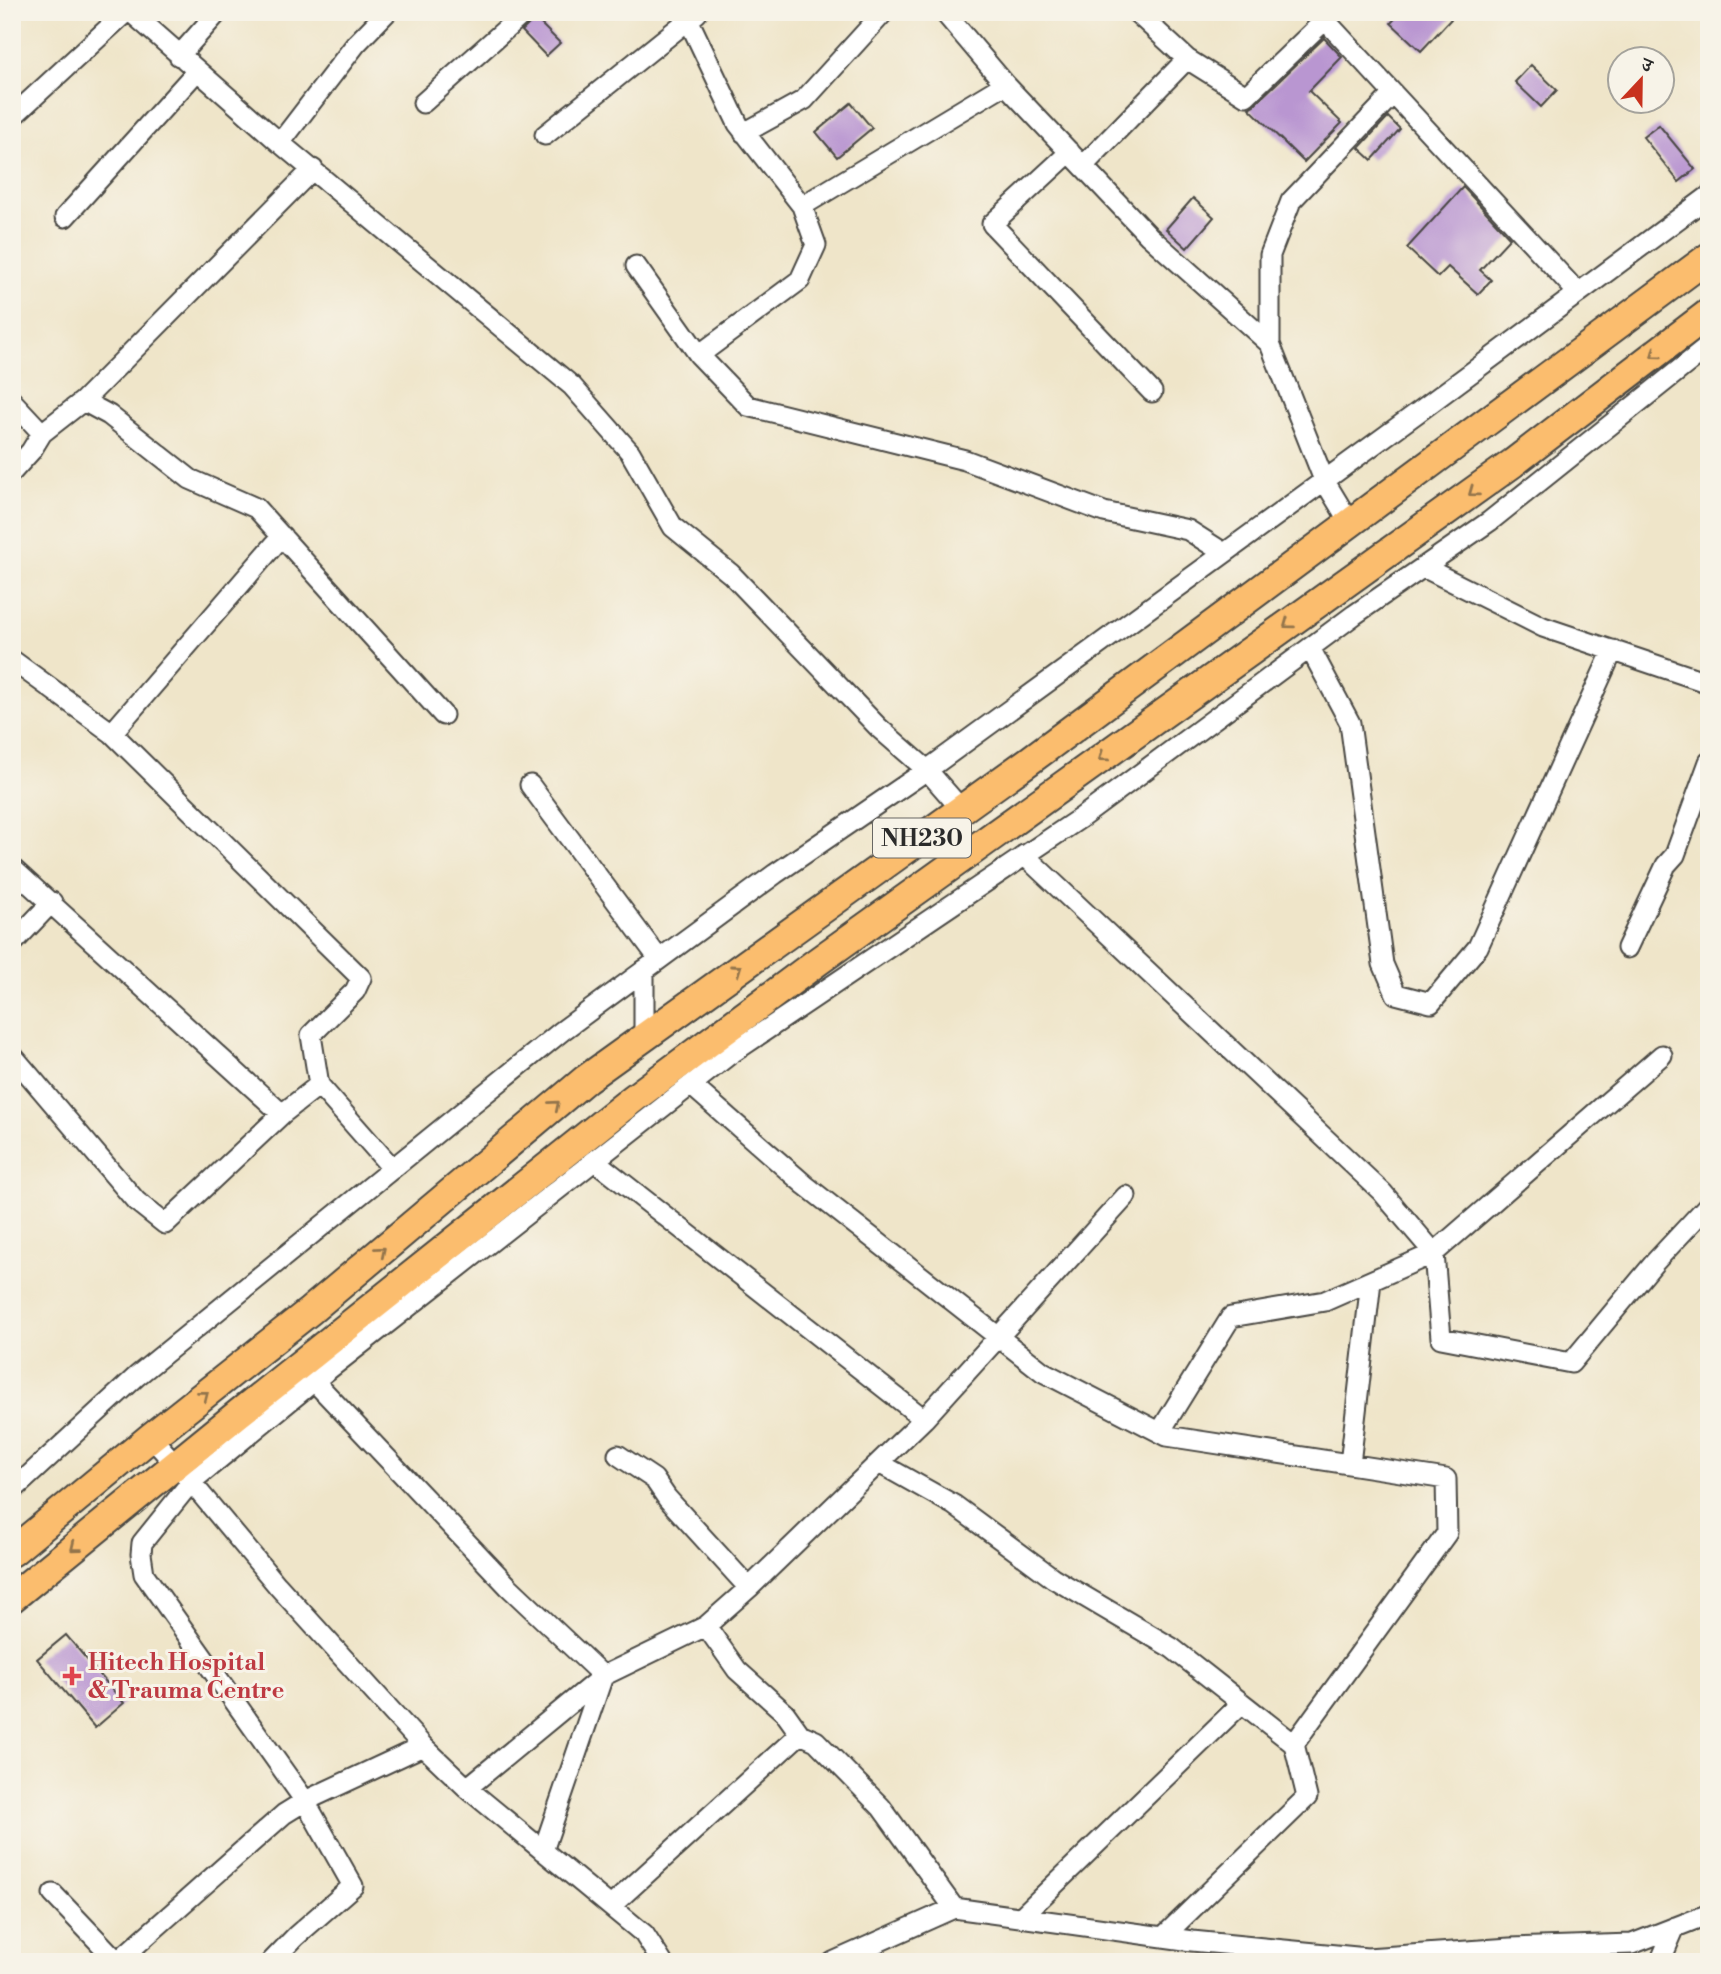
<svg xmlns="http://www.w3.org/2000/svg" width="1721" height="1974" font-family="'Libre Bodoni','Noto Serif Devanagari',serif">
	<rect width="100%" height="100%" fill="#f7f3e8"/>
	<filter id="ink" filterUnits="userSpaceOnUse"><feTurbulence type="fractalNoise" baseFrequency=".0143" numOctaves="2"/><feDisplacementMap in="SourceGraphic" scale="14" xChannelSelector="R" yChannelSelector="G"/><feConvolveMatrix kernelMatrix="1 2 1 2 8 2 1 2 1" color-interpolation-filters="sRGB"/></filter>
	<filter id="wash" filterUnits="userSpaceOnUse"><feTurbulence type="fractalNoise" baseFrequency=".00686" numOctaves="4" result="noise"/><feDisplacementMap in="SourceGraphic" scale="28" xChannelSelector="R" yChannelSelector="G"/><feGaussianBlur stdDeviation="1.57" result="paint"/><feColorMatrix in="noise" values="0 0 0 0 0 0 0 0 0 0 0 0 0 0 0 0 0 1.4 0 .05"/><feComposite in="paint" operator="in"/></filter>
	<g filter="url(#wash)">
		<rect width="100%" height="100%" fill="#efe5c9"/>
		<g id="blocks">
			<!-- building -->
			<path fill="#b996d1" d="M 1401,12 L 1444,12 L 1451,19 L 1421,51 L 1391,23 Z
				M 535,18 L 560,43 L 546,56 L 522,31 Z
				M 1324,38 L 1342,57 L 1309,91 L 1342,123 L 1304,162 L 1249,108 L 1254,105 Z
				M 1531,65 L 1557,90 L 1541,107 L 1515,82 Z
				M 851,103 L 872,128 L 837,157 L 816,132 Z
				M 1388,117 L 1400,129 L 1372,160 L 1359,148 Z
				M 1659,125 L 1695,169 L 1679,182 L 1643,137 Z
				M 1463,187 L 1510,238 L 1480,270 L 1491,280 L 1478,294 L 1448,267 L 1438,277 L 1407,248 Z
				M 1193,198 L 1214,217 L 1187,248 L 1166,229 Z
				M 66,1635 L 124,1703 L 95,1728 L 37,1659 Z"/>
		</g>
	</g>
	<g filter="url(#ink)">
		<use href="#blocks" fill-opacity="0" stroke="#484743" stroke-width="2"/>
		<g fill="none" stroke-linecap="round" stroke-linejoin="round">
			<!-- minor casing -->
			<g stroke="#484743" stroke-width="23">
				<path id="minor" d="M 131,12 L 280,143 L 572,386 L 630,452 L 673,527 L 731,574 L 879,728 L 927,770 L 962,810
					M 944,12 L 1005,84 L 1149,236 L 1270,344 L 1324,480 L 1350,523
					M 1136,12 L 1187,59
					M 689,21 L 738,124 L 802,206 L 816,245 L 800,280 L 699,355 L 748,406 L 965,460 L 1104,512 L 1188,530 L 1224,553
					M 179,56 L 218,12
					M 423,103 L 525,12
					M 12,117 L 126,12
					M 744,133 L 804,100 L 884,12
					M 545,135 L 697,13
					M 280,143 L 356,44 L 387,12
					M 1070,152 L 992,224 L 1152,392
					M 1083,166 L 1187,59 L 1246,96 L 1325,20 L 1578,293
					M 802,206 L 1005,84
					M 65,217 L 196,72
					M 636,266 L 699,355
					M 1270,344 L 1270,255 L 1291,201 L 1392,95
					M 12,401 L 42,433
					M 83,401 L 109,415 L 190,479 L 256,508 L 443,715
					M 12,472 L 31,451 L 42,433 L 83,401 L 313,169
					M 1423,567 L 1543,627 L 1709,683
					M 1310,648 L 1350,723 L 1383,964 L 1396,994 L 1431,1003 L 1478,947 L 1613,650
					M 12,660 L 112,733 L 361,978 L 355,991 L 311,1035 L 319,1085 L 392,1168
					M 112,733 L 282,536
					M 530,785 L 659,959
					M 1024,855 L 1382,1192 L 1434,1253 L 1441,1338 L 1571,1363 L 1655,1262 L 1709,1204
					M 12,868 L 282,1114
					M 12,944 L 52,902
					M 1627,948 L 1666,865 L 1675,855 L 1709,762
					M 644,1036 L 644,970
					M 12,1055 L 136,1201 L 165,1224 L 282,1114 L 319,1085
					M 691,1085 L 805,1185 L 1043,1372 L 1167,1436 L 1446,1479 L 1447,1533 L 1294,1744
					M 595,1161 L 924,1419
					M 314,1381 L 509,1587 L 603,1676 L 543,1851
					M 1160,1432 L 1231,1317 L 1325,1301 L 1434,1253 L 1662,1055
					M 151,1437 L 191,1482 L 314,1381 L 729,1055 L 1082,817 L 1354,615 L 1490,521 L 1709,346
					M 618,1455 L 654,1479 L 667,1498 L 749,1588
					M 879,1463 L 954,1505 L 1053,1578 L 1172,1648 L 1294,1744 L 1307,1797 L 1163,1937
					M 1350,1464 L 1371,1281
					M 12,1491 L 137,1376 L 562,1031 L 775,874 L 927,770 L 1417,413 L 1709,196
					M 706,1626 L 737,1670 L 785,1713 L 800,1734 L 816,1741 L 881,1807 L 954,1908
					M 423,1746 L 467,1788 L 644,1934 L 662,1962
					M 467,1788 L 603,1676 L 706,1626 L 749,1588 L 924,1419 L 1126,1196
					M 53,1894 L 117,1961
					M 611,1906 L 800,1734
					M 1021,1917 L 1242,1703
					M 117,1962 L 284,1814 L 305,1801 L 423,1746 L 277,1585 L 191,1482 L 142,1543 L 141,1554 L 144,1574 L 305,1801 L 353,1886 L 296,1936 L 271,1962
					M 833,1962 L 954,1908 L 1192,1941 L 1367,1958 L 1510,1948 L 1632,1944 L 1709,1914
					M 1660,1962 L 1675,1927"/>
			</g>
			<!-- highway casing -->
			<g stroke="#484743" stroke-width="32">
				<path id="highway" d="M 12,1552 L 151,1437 L 310,1311 L 586,1079 L 1029,761 L 1709,257
					M 12,1598 L 238,1414 L 634,1098 L 817,962 L 1513,463 L 1709,313"/>
			</g>
			<!-- minor -->
			<use href="#minor" stroke="#fff" stroke-width="19"/>
			<!-- highway -->
			<use href="#highway" stroke="#fbbd6e" stroke-width="28"/>
		</g>
		<!-- one-way arrows -->
		<defs><path id="oneway-chevron" d="M-2-3.5L2.5 0L-2 3.5" fill="none" stroke-width="1.6" stroke-linecap="round" stroke-linejoin="round" transform="scale(1.75)"/></defs>
		<g stroke="#93744c">
			<use href="#oneway-chevron" transform="translate(1655 354) rotate(143)"/>
			<use href="#oneway-chevron" transform="translate(1473 492) rotate(144)"/>
			<use href="#oneway-chevron" transform="translate(1288 624) rotate(144)"/>
			<use href="#oneway-chevron" transform="translate(1103 757) rotate(144)"/>
			<use href="#oneway-chevron" transform="translate(737 969) rotate(-35)"/>
			<use href="#oneway-chevron" transform="translate(555 1105) rotate(-40)"/>
			<use href="#oneway-chevron" transform="translate(381 1251) rotate(-40)"/>
			<use href="#oneway-chevron" transform="translate(204 1395) rotate(-38)"/>
			<use href="#oneway-chevron" transform="translate(75 1547) rotate(141)"/>
		</g>
	</g>
	<!-- markers -->
	<path fill="#e0444e" stroke="#f7f3e8" stroke-width="2.5" d="M68.5 1665.5h7v7h7v7h-7v7h-7v-7h-7v-7h7z"/>
	<g text-anchor="middle" stroke-width="6" stroke-linejoin="round" paint-order="stroke">
		<!-- shield labels -->
		<rect fill="#f7f3e8" stroke="#686764" stroke-width="2" x="873" y="818.5" width="98" height="39" rx="5"/>
		<g font-size="23" font-weight="bold" fill="#2b2b2b">
			<text x="922" y="846">NH230</text>
		</g>
		<!-- health labels -->
		<g font-size="24" font-weight="bold" fill="#be3a42" stroke="#f7f3e8" text-anchor="start">
			<text x="88" y="1670">Hitech Hospital<tspan x="88" dy="28">&amp; Trauma Centre</tspan></text>
		</g>
	</g>
	<!-- margin -->
	<rect width="1721" height="1974" fill="none" stroke="#f7f3e8" stroke-width="42"/>
	<!-- north arrow -->
	<g transform="translate(1641 80) rotate(22)"><circle r="33" fill="#f7f3e8" stroke="#a5a39c" stroke-width="2"/>
	<path d="M0-5L12 26L0 18L-12 26Z" fill="#c8321e"/>
	<text y="-10" font-size="19" font-weight="bold" text-anchor="middle" fill="#2b2b2b">उ</text>
	</g>
</svg>
